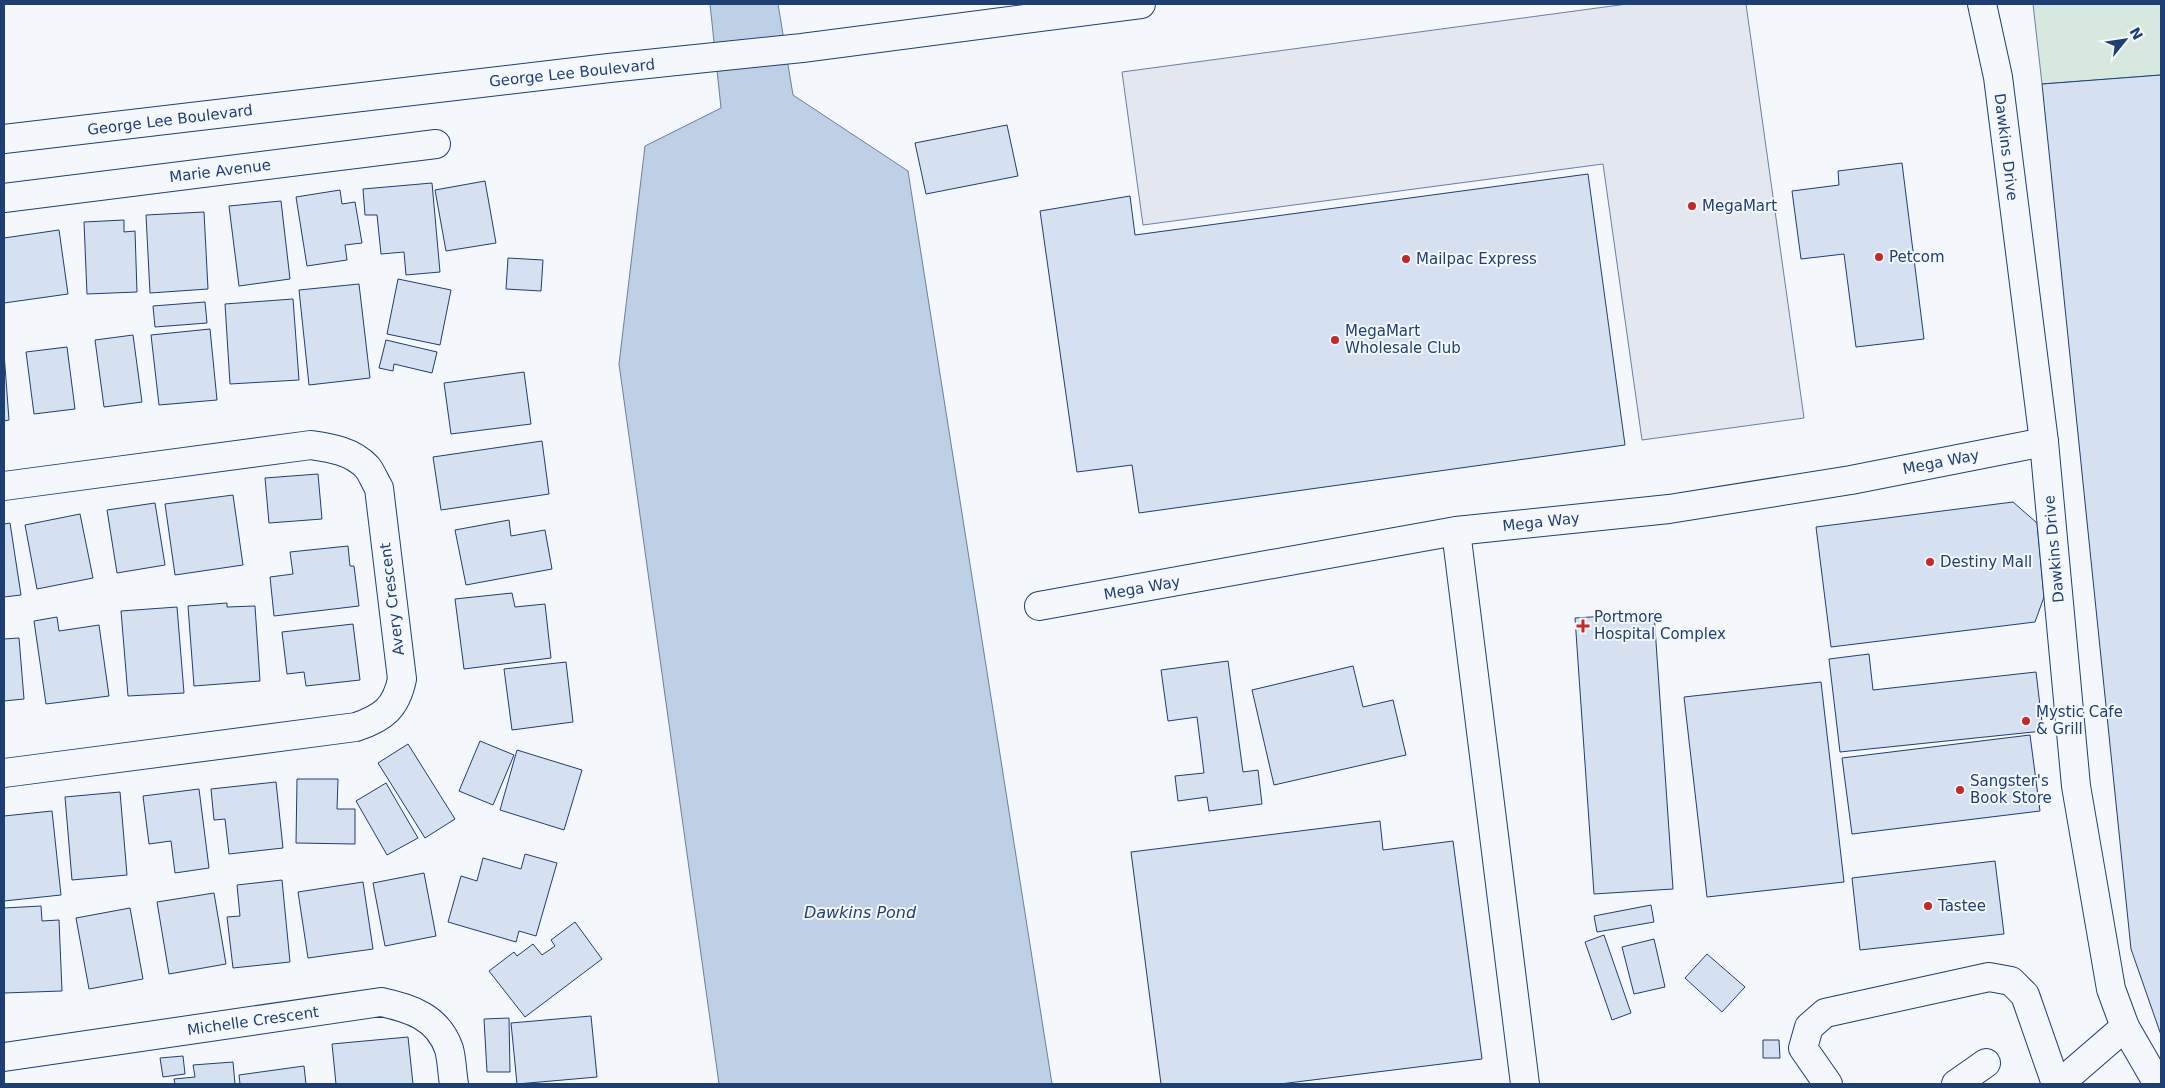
<svg xmlns="http://www.w3.org/2000/svg" width="2165" height="1088" font-family="'DejaVu Sans',sans-serif">
	<rect width="100%" height="100%" fill="#f4f7fb"/>
	<!-- green -->
	<path fill="#d7e8df" stroke="#687fa3" d="M 2033,4 L 2161,4 L 2161,75 L 2042,84 Z"/>
	<!-- parking -->
	<path fill="#e3e8f0" stroke="#687fa3" d="M 1627,4 L 1746,4 L 1804,418 L 1642,440 L 1603,164 L 1143,225 L 1122,72 Z"/>
	<!-- water -->
	<path fill="#bed0e5" stroke="#687fa3" d="M 710,4 L 778,4 L 793,95 L 908,171 L 1052,1084 L 719,1084 L 619,364 L 645,146 L 721,108 Z"/>
	<!-- building -->
	<path fill="#d5e0f0" stroke="#1d3f73" d="M 2161,75 L 2161,1035 L 2131,949 L 2042,84 Z
		M 1007,125 L 1018,176 L 926,194 L 915,143 Z
		M 1902,163 L 1924,339 L 1856,347 L 1844,254 L 1801,259 L 1792,191 L 1839,185 L 1838,171 Z
		M 1588,174 L 1625,445 L 1139,513 L 1132,465 L 1077,472 L 1040,211 L 1130,196 L 1135,235 Z
		M 485,181 L 496,243 L 446,251 L 435,190 Z
		M 432,183 L 440,272 L 406,275 L 404,252 L 381,254 L 377,215 L 365,215 L 363,189 Z
		M 340,190 L 342,204 L 355,202 L 362,243 L 345,245 L 347,260 L 307,266 L 296,197 Z
		M 281,201 L 290,279 L 239,286 L 229,206 Z
		M 204,212 L 208,289 L 150,293 L 146,215 Z
		M 124,220 L 124,232 L 135,231 L 137,292 L 87,294 L 84,222 Z
		M 59,230 L 68,294 L 4,303 L 4,238 Z
		M 508,258 L 543,260 L 541,291 L 506,289 Z
		M 398,279 L 451,290 L 440,345 L 387,334 Z
		M 359,284 L 370,378 L 309,385 L 299,290 Z
		M 293,299 L 299,380 L 230,384 L 225,304 Z
		M 205,302 L 207,323 L 155,327 L 153,306 Z
		M 210,329 L 217,400 L 159,405 L 151,335 Z
		M 133,335 L 142,402 L 104,407 L 95,340 Z
		M 386,340 L 437,352 L 432,373 L 394,364 L 393,371 L 379,368 Z
		M 67,347 L 75,409 L 34,414 L 26,352 Z
		M 4,353 L 9,420 L 4,421 Z
		M 524,372 L 531,424 L 451,434 L 444,383 Z
		M 542,441 L 549,494 L 441,510 L 433,457 Z
		M 318,474 L 322,519 L 269,523 L 265,478 Z
		M 233,495 L 243,565 L 175,575 L 165,504 Z
		M 2013,502 L 2037,523 L 2044,597 L 2035,622 L 1831,647 L 1816,527 Z
		M 155,503 L 165,565 L 117,573 L 107,510 Z
		M 80,514 L 93,578 L 37,589 L 25,525 Z
		M 509,520 L 511,536 L 545,530 L 552,569 L 466,585 L 455,530 Z
		M 10,523 L 21,595 L 4,597 L 4,524 Z
		M 348,546 L 350,566 L 354,566 L 359,606 L 274,616 L 270,577 L 293,574 L 290,552 Z
		M 512,593 L 515,607 L 545,604 L 551,658 L 464,669 L 455,599 Z
		M 227,603 L 227,607 L 255,606 L 260,681 L 194,686 L 188,606 Z
		M 177,607 L 184,693 L 128,696 L 121,611 Z
		M 1654,613 L 1673,889 L 1594,894 L 1575,618 Z
		M 57,617 L 59,631 L 99,625 L 109,696 L 46,704 L 34,621 Z
		M 353,624 L 360,680 L 306,686 L 304,672 L 287,674 L 282,632 Z
		M 19,638 L 24,699 L 4,701 L 4,639 Z
		M 1869,654 L 1873,690 L 2036,672 L 2043,731 L 1840,752 L 1829,659 Z
		M 1228,661 L 1243,772 L 1258,770 L 1262,804 L 1209,811 L 1207,797 L 1178,801 L 1175,776 L 1204,773 L 1197,717 L 1168,721 L 1161,670 Z
		M 566,662 L 573,722 L 512,730 L 504,669 Z
		M 1353,666 L 1363,707 L 1393,700 L 1406,755 L 1274,785 L 1252,690 Z
		M 1821,682 L 1844,882 L 1707,897 L 1684,697 Z
		M 2030,735 L 2040,811 L 1852,834 L 1842,758 Z
		M 480,741 L 514,755 L 493,805 L 459,791 Z
		M 408,744 L 455,819 L 425,838 L 378,763 Z
		M 517,750 L 582,770 L 564,830 L 500,810 Z
		M 297,779 L 338,779 L 337,809 L 355,809 L 355,844 L 296,843 Z
		M 276,782 L 283,848 L 229,854 L 225,819 L 214,820 L 211,789 Z
		M 386,783 L 418,838 L 387,855 L 356,801 Z
		M 199,789 L 209,868 L 175,873 L 171,841 L 149,844 L 143,796 Z
		M 120,792 L 127,875 L 72,880 L 65,797 Z
		M 52,811 L 61,895 L 4,901 L 4,816 Z
		M 1380,821 L 1383,850 L 1453,841 L 1482,1059 L 1280,1084 L 1161,1084 L 1131,852 Z
		M 525,854 L 557,863 L 536,936 L 519,931 L 516,942 L 448,922 L 461,876 L 477,881 L 483,858 L 521,869 Z
		M 1995,861 L 2004,934 L 1860,950 L 1852,878 Z
		M 424,873 L 436,936 L 385,946 L 373,883 Z
		M 282,880 L 290,962 L 233,968 L 227,917 L 240,916 L 237,885 Z
		M 363,882 L 373,949 L 308,958 L 298,892 Z
		M 214,893 L 226,964 L 169,974 L 157,902 Z
		M 1651,905 L 1654,922 L 1597,932 L 1594,916 Z
		M 41,906 L 42,921 L 59,920 L 62,991 L 4,993 L 4,908 Z
		M 130,908 L 143,979 L 89,989 L 76,918 Z
		M 575,922 L 602,959 L 525,1017 L 489,971 L 514,952 L 517,956 L 533,944 L 542,955 L 555,946 L 551,940 Z
		M 1604,935 L 1631,1013 L 1612,1020 L 1585,942 Z
		M 1654,939 L 1665,987 L 1634,994 L 1622,947 Z
		M 1707,954 L 1745,987 L 1722,1012 L 1685,978 Z
		M 591,1016 L 597,1077 L 517,1084 L 511,1023 Z
		M 509,1018 L 510,1072 L 487,1072 L 484,1019 Z
		M 408,1037 L 413,1084 L 336,1084 L 332,1044 Z
		M 1763,1040 L 1779,1040 L 1780,1058 L 1763,1058 Z
		M 183,1056 L 185,1074 L 163,1077 L 160,1058 Z
		M 233,1062 L 235,1084 L 175,1084 L 174,1079 L 195,1077 L 193,1065 Z
		M 304,1066 L 306,1084 L 240,1084 L 239,1075 Z"/>
	<g fill="none" stroke-linecap="round" stroke-linejoin="round">
		<!-- minor casing -->
		<g stroke="#1d3f73" stroke-width="30">
			<path id="minor" d="M 4,198 L 436,144
				M 4,486 L 311,445 C 331,448 352,451 367,467 C 372,473 375,482 379,488 L 402,679 C 396,708 383,718 356,727 L 4,773
				M 1456,531 L 1525,1084
				M 1039,606 L 1456,531 L 1669,509 L 1851,480 L 2044,442
				M 4,1057 L 381,1002 C 410,1008 438,1017 449,1049 C 452,1060 452,1073 454,1084
				M 1828,1084 L 1803,1048 L 1809,1027 L 1825,1013 L 1989,977 L 2011,981 L 2025,995 L 2056,1084
				M 1956,1084 L 1986,1063
				M 2059,1084 L 2125,1027"/>
		</g>
		<!-- major casing -->
		<g stroke="#1d3f73" stroke-width="30">
			<path id="major" d="M 1982,4 L 1998,77 L 2044,442 L 2076,786 L 2111,989 L 2125,1027 L 2158,1084
				M 4,139 L 609,68 L 802,48 L 1141,4"/>
		</g>
		<!-- minor -->
		<use href="#minor" stroke="#f4f7fb" stroke-width="28"/>
		<!-- major -->
		<use href="#major" stroke="#f4f7fb" stroke-width="28"/>
	</g>
	<!-- markers -->
	<g fill="#c62828" stroke="#f4f7fb" stroke-width="2">
		<circle cx="1692" cy="206" r="5"/>
		<circle cx="1879" cy="257" r="5"/>
		<circle cx="1406" cy="259" r="5"/>
		<circle cx="1335" cy="340" r="5"/>
		<circle cx="1930" cy="562" r="5"/>
		<path d="M1580.5 618.5h5v5h5v5h-5v5h-5v-5h-5v-5h5z"/>
		<circle cx="2026" cy="721" r="5"/>
		<circle cx="1960" cy="790" r="5"/>
		<circle cx="1928" cy="906" r="5"/>
	</g>
	<g text-anchor="middle" stroke-width="4" stroke-linejoin="round" paint-order="stroke">
		<!-- street labels -->
		<g font-size="15" fill="#1d3f73" stroke="#f4f7fb">
			<text transform="translate(572 73) rotate(-6)" y="5">George Lee Boulevard</text>
			<text transform="translate(170 120) rotate(-7)" y="5">George Lee Boulevard</text>
			<text transform="translate(2006 147) rotate(83)" y="5">Dawkins Drive</text>
			<text transform="translate(220 171) rotate(-7)" y="5">Marie Avenue</text>
			<text transform="translate(1941 462) rotate(-11)" y="5">Mega Way</text>
			<text transform="translate(1541 522) rotate(-6)" y="5">Mega Way</text>
			<text transform="translate(2054 549) rotate(-95)" y="5">Dawkins Drive</text>
			<text transform="translate(1142 588) rotate(-10)" y="5">Mega Way</text>
			<text transform="translate(392 599) rotate(-97)" y="5">Avery Crescent</text>
			<text transform="translate(253 1021) rotate(-8)" y="5">Michelle Crescent</text>
		</g>
		<!-- poi labels -->
		<g font-size="15" fill="#1d3f73" stroke="#f4f7fb" text-anchor="start">
			<text x="1702" y="211">MegaMart</text>
			<text x="1889" y="262">Petcom</text>
			<text x="1416" y="264">Mailpac Express</text>
			<text x="1345" y="336">MegaMart<tspan x="1345" dy="17">Wholesale Club</tspan></text>
			<text x="1940" y="567">Destiny Mall</text>
			<text x="1594" y="622">Portmore<tspan x="1594" dy="17">Hospital Complex</tspan></text>
			<text x="2036" y="717">Mystic Cafe<tspan x="2036" dy="17">&amp; Grill</tspan></text>
			<text x="1970" y="786">Sangster's<tspan x="1970" dy="17">Book Store</tspan></text>
			<text x="1938" y="911">Tastee</text>
		</g>
		<!-- water labels -->
		<g font-size="16" font-style="italic" fill="#1d3f73" stroke="#f4f7fb">
			<text x="860" y="918">Dawkins Pond</text>
		</g>
	</g>
	<!-- border -->
	<rect width="2165" height="1088" fill="none" stroke="#1d3f73" stroke-width="10"/>
	<!-- north arrow -->
	<g transform="translate(2125 40) rotate(60)" stroke="#f4f7fb" stroke-width="4" paint-order="stroke">
	<path d="M0-4L9 19L0 12L-9 19Z" fill="#1d3f73"/>
	<text y="-8" font-size="14" font-weight="bold" text-anchor="middle" fill="#1d3f73">N</text>
	</g>
</svg>
